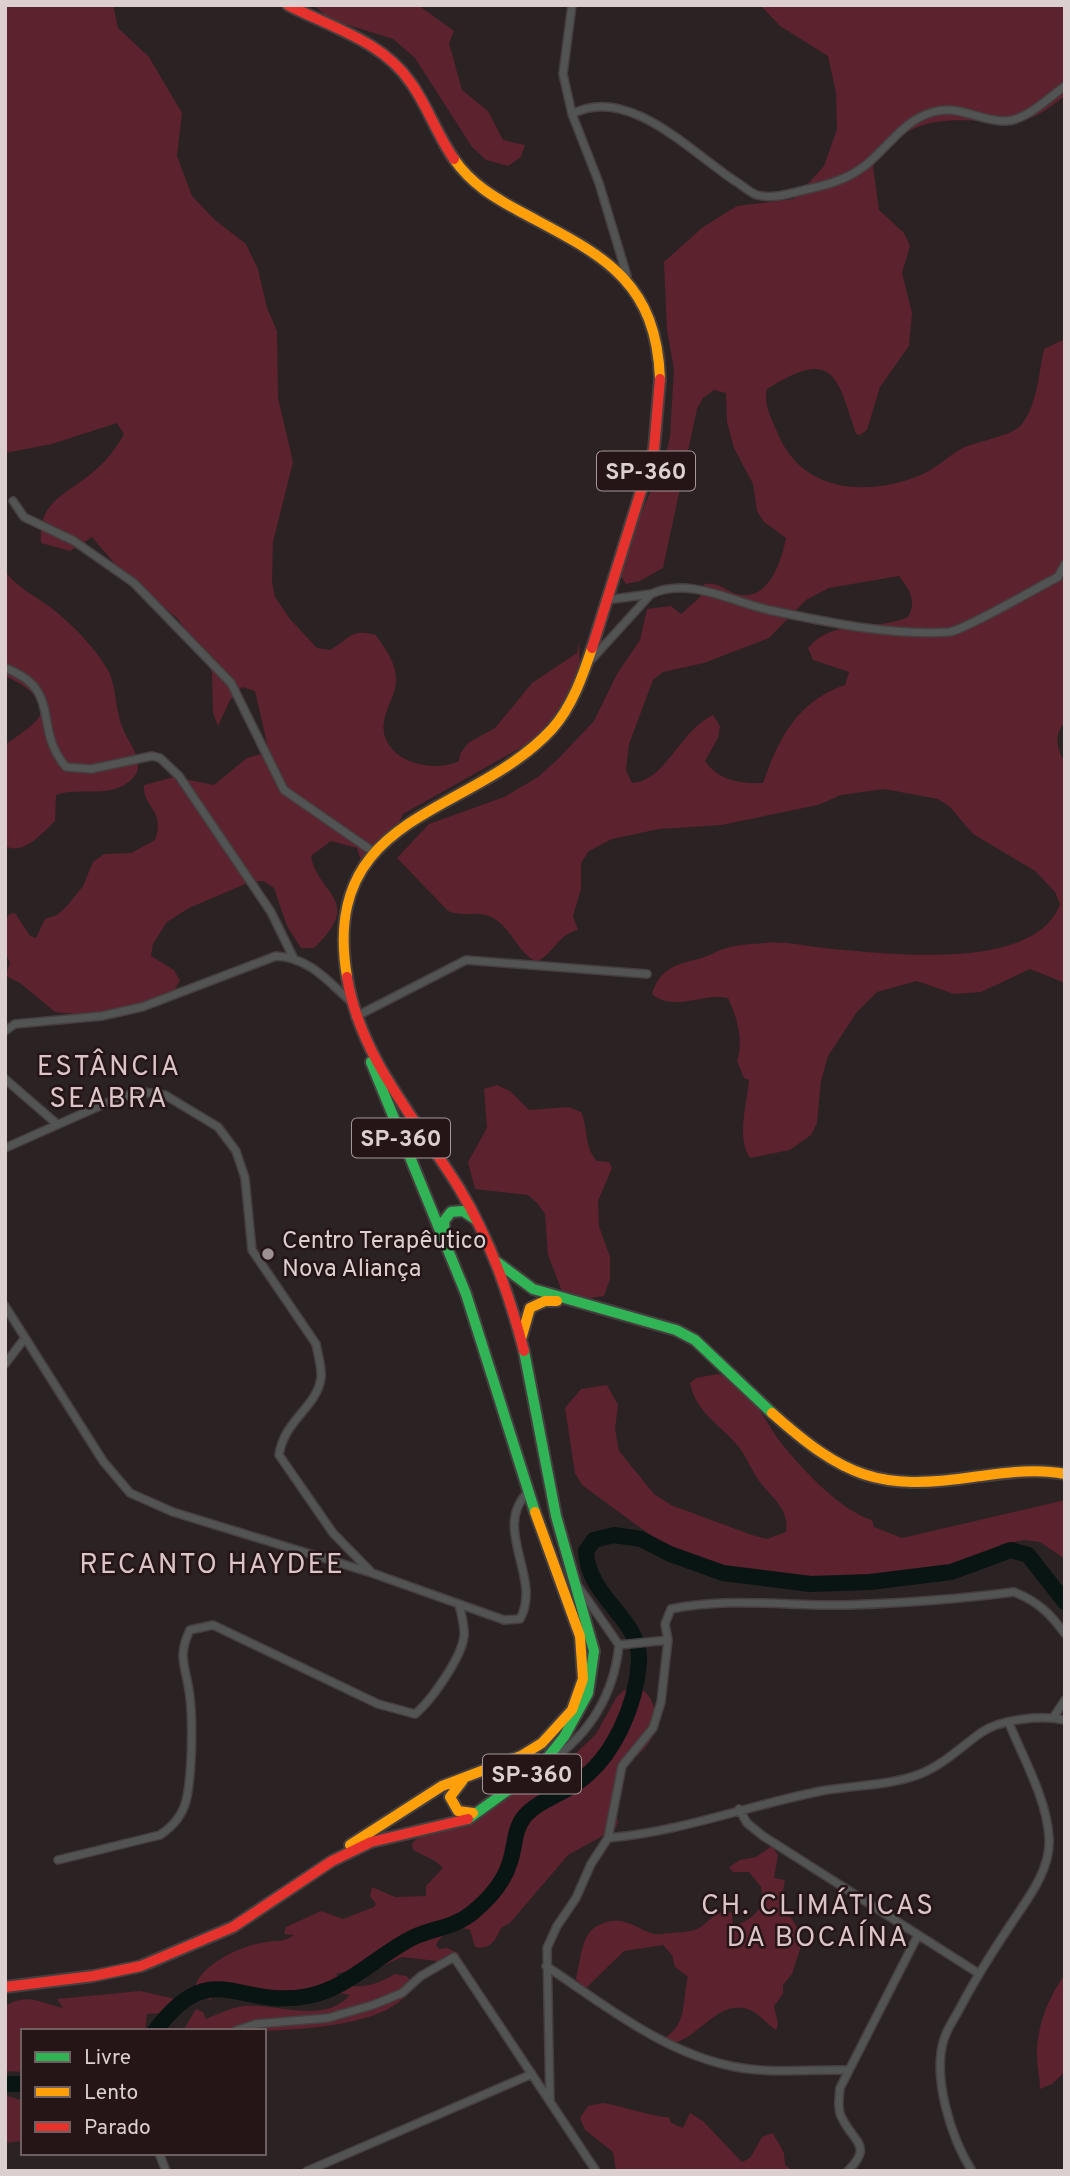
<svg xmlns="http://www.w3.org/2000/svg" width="1070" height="2176" font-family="Overpass,sans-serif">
	<rect width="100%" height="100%" fill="#2b2223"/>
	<!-- green -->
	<path fill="#5c222e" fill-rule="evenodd" d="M 5,5 L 113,5 L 118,28 L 149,57 L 182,113 L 177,156 L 192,196 L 215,220 L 246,244 L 258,269 L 267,308 L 277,331 L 278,398 L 293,462 L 273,542 L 272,582 L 275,597 L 290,619 L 317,648 L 330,650 C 350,639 350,628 376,635 C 385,649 396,662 396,679 C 397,693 386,707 384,721 C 378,758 429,775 459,761 L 460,754 L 468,743 L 495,728 L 532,683 L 577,653 L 579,643 L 580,667 L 575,680 L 557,715 L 538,738 L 403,814 L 392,838 L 364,871 L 357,848 L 331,841 L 311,856 C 318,896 365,899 314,948 L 301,948 L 287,926 L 274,888 L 263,881 L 250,882 L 189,908 L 167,922 L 153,944 L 151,956 L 174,970 L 180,981 L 173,992 L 138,1011 L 113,1018 L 55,1012 L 20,983 L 6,976 L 10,962 C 2,950 3,927 9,914 L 15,913 L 30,936 L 36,938 L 45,919 L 57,915 L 67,906 L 83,886 L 93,862 L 104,854 L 131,853 L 155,840 C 166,810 142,807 144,785 L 174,777 L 214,785 L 247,758 L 261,754 L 267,743 L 255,691 L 242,687 L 230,700 L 218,726 L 213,713 L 212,673 L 207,660 L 177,618 L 126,577 L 92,537 L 70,551 L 41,543 C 38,500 65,496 93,472 C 105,463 117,447 124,434 L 117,423 L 52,444 L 5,453 Z
		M 314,5 L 418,5 L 454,31 L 449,43 L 462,90 L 488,111 L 503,140 L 525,145 L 521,157 L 508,166 L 486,160 L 472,147 L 415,58 L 393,39 L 329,19 Z
		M 760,5 L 1065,5 L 1065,96 C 1054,104 1042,114 1028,119 C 1014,124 1000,122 985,121 C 933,118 905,121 873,166 L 879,210 L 904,233 L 910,246 L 902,273 L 912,313 L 909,346 L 880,387 L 867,430 L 860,435 L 856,434 C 837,375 833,347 767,389 C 763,405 772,419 778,434 C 803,493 867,497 921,475 C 935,469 947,457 961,449 C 976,441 1011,437 1021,425 C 1037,407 1039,372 1044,349 L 1065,339 L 1065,722 C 1054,734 1056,749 1065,762 L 1065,983 L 1030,969 L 981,992 L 954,994 L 917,981 L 877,992 L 857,1012 L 828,1056 L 821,1081 L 817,1123 L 811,1135 L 790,1150 L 750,1158 C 736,1138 747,1104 749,1080 L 744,1078 L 737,1061 C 744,1041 737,1017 728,998 C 702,992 675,1013 652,994 C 660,969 674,965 698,959 C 707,957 715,952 723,949 C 736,945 752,944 765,943 C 784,941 805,946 824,948 C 882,953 1035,974 1060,904 L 1055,892 L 1035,871 L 973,834 L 950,807 L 938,799 L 884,789 L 841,795 L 818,805 L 721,825 L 659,829 L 612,839 L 589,851 L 581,863 L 581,889 L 573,916 L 578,930 C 557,935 555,953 536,962 C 517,951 511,928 493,918 C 478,909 462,918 448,911 L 397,858 L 429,824 L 504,797 L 538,777 L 558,759 L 594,721 L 617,674 L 640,640 L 647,609 L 671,606 L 681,614 L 700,597 L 704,584 C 723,582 726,593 741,595 C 770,599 782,559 786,538 L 764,522 L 757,511 L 753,484 L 734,448 L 727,422 L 726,393 L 714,390 L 703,398 L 697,409 L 663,568 L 640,581 L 626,584 L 619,573 L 631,535 L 664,462 L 670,437 L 674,369 L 667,330 L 664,262 L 703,227 L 737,206 L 794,199 L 824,166 L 837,129 L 836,93 L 828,56 L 780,26 ZM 899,576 C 910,591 917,600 908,617 C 876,632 833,617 808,648 L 813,660 L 849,672 L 845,685 C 798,701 779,737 763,783 C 740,784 718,780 705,761 L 718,738 L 720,726 L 713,715 C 679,731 667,780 632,783 L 626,770 L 629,744 L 653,680 L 663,672 L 704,663 L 769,638 L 806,600 L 829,588 Z
		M 5,572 C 25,594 41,598 60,615 C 78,630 98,652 109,672 C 117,690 115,711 123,729 C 129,744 147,763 133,778 C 112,800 80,786 56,795 L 55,821 C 42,833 24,856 5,846 L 5,745 C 15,737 29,729 37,720 C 53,701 19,682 5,676 Z
		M 497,1085 L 510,1091 L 529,1110 L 568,1107 L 581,1112 C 589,1130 583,1145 597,1161 L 609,1162 L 612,1168 L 598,1201 L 599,1226 L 610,1257 L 610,1279 L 604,1296 L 575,1300 L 563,1294 L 548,1255 L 545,1214 L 538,1204 L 528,1195 L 475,1189 L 468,1162 L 487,1128 L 484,1089 Z
		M 718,1374 C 746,1378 766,1424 782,1444 C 803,1470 841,1511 872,1520 L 874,1527 L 902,1538 L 1065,1500 L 1065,1559 L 1040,1542 L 1024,1540 L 1002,1544 L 978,1563 L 903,1581 L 829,1578 L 709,1564 L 668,1548 L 582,1485 L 575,1473 L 565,1408 L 581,1389 L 607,1385 L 618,1405 L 615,1429 L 619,1451 L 654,1494 L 671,1505 L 752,1535 L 767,1539 L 786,1532 C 790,1509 771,1497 759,1481 C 751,1470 747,1458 739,1447 C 721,1425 696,1413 690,1383 L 696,1378 Z
		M 638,1687 C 647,1692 651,1698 654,1707 C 667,1750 620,1757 613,1790 C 611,1799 616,1813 618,1822 L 615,1829 L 568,1855 L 510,1923 L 501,1928 C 496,1940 490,1950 475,1947 L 470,1930 C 457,1925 442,1933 436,1945 L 439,1949 L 447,1948 L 458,1953 L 461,1959 L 437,1961 L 402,1957 L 378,1968 L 366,1966 L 336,1974 C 349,1996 378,1984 395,1974 L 406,1976 L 413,1982 C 399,2039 230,2031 183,2031 L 196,2009 L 203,2012 L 206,2019 C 218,2014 230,2008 243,2006 C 276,2003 324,2025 350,1995 C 328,1990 311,1998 289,1998 C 265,1999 242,1991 218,1992 L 210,2000 L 198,1991 L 196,1984 C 205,1963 239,1947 261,1943 C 273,1940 284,1943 294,1935 L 284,1934 L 286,1927 L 321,1911 L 343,1919 L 374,1907 L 376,1904 L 370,1896 L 372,1887 L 395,1897 L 426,1896 L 426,1886 L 443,1868 L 435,1861 L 413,1850 L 412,1844 L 418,1837 L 436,1831 L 574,1755 L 596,1734 L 616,1698 L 624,1690 Z
		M 772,1846 L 778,1855 L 774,1878 L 785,1880 L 781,1901 L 798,1929 L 801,1946 L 792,1974 L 783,1985 L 783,1994 L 774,2006 L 778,2024 L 776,2030 C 766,2024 760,2014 750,2010 C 720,1997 699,2038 673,2043 L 664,2038 C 688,2025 682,1999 688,1977 L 675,1967 L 672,1955 L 663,1945 L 624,1951 L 584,1990 L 576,1979 C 580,1964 581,1937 594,1928 C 624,1907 644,1938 662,1934 C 672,1932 691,1933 699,1928 C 710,1921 717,1908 732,1913 L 733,1927 C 752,1919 766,1911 761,1887 L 749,1872 L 733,1872 L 729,1867 L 740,1860 L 756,1857 Z
		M 1065,1974 L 1065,2072 L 1052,2084 L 1040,2089 C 1040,2076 1036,2063 1037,2051 C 1038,2022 1049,1997 1065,1974 Z
		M 140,1991 L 184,2001 L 180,2012 L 147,2014 L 145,2031 L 23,2031 L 23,2072 L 5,2071 L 5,2006 C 28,1992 41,2003 63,2008 L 57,1999 Z
		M 5,2095 L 23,2101 L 23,2141 L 5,2143 Z
		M 603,2103 C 618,2105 661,2119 669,2117 L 671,2123 L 683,2128 L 690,2113 L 703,2121 L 742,2162 L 750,2158 L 762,2137 L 773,2133 L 784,2153 L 785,2165 L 793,2171 L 616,2171 L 613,2152 L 585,2130 L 580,2118 L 588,2106 Z"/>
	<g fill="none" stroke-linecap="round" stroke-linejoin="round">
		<!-- river -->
		<path stroke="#091513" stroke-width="16" d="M 155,2031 C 212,1954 237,2010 308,1996 C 349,1988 377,1955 414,1937 C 434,1928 455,1927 472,1913 C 488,1900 504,1882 510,1862 C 515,1847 514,1830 524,1817 C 537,1801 562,1794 578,1782 C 614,1757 636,1705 639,1662 C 642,1619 588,1599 586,1551 L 594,1540 L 614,1535 L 641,1539 L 670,1554 L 723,1573 L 810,1584 L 870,1582 L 951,1572 L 1011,1550 L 1028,1555 L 1065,1602
			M 5,2084 L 23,2084"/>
		<!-- street casing -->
		<g stroke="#463f40" stroke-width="10">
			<path id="street" d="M 572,5 L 563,74 L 572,114
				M 627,276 L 599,183 L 572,114 C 628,84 692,153 735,181 C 742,185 750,193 757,195 C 773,199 789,194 804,190 C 828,185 849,179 867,164 C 889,146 904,120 933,112 C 960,104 980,122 1006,121 C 1027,120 1048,98 1065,86
				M 13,501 L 24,517 L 74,541 L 134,583 L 231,683 L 284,790 L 375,853
				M 651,594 C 690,577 730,601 769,610 C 827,622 889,636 949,632 C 965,630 1038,587 1058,577 L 1065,564
				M 591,660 L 651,594 L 606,600
				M 5,668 C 64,690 32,728 66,767 L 91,769 L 152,756 L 160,758 L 179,776 L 271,912 L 293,957
				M 355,1017 L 466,960 L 647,974
				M 5,1031 L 15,1024 L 102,1016 L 142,1007 L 276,956 C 309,958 326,979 349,1000
				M 5,1079 L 57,1124
				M 5,1148 L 120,1097 L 143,1092 L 165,1095 L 218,1127 L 236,1151 L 245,1178 L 252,1250 L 316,1344 C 318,1355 322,1367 321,1378 C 317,1407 284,1420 279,1455 L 333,1533 L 372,1573
				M 5,1306 L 103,1461 L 130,1493 L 173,1512 L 372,1573 L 504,1620 L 520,1619 C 543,1578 491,1529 528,1492
				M 5,1364 L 25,1338
				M 668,1640 L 665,1624 L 671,1609 C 729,1597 788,1606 847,1605 C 903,1603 959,1599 1014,1592 C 1037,1601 1051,1614 1065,1634
				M 1053,1718 L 1065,1700
				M 550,1761 C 590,1734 614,1694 619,1645 L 578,1586
				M 739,1809 L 747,1823 L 763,1836 L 978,1973
				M 608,1838 C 680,1832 750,1805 821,1791 C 853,1785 889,1786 920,1774 C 943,1765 962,1746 982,1732 C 1002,1719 1041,1715 1065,1720
				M 58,1860 L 160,1835 C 172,1827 182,1816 186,1801 C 192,1777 193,1723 190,1698 C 187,1668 176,1658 190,1630 L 213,1625 L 378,1704 L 415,1714 C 431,1701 462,1657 464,1636 C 465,1626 461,1614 459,1604
				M 546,1966 C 605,2005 665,2054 736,2067 C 772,2074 813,2069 849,2070
				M 235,2031 L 256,2024 L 328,2018 L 373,2005 L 402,1993 L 421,1976 L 454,1957 L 596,2171
				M 550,2102 L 547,1948 L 557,1926 L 576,1898 L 591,1864 L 608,1838 L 622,1766 L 653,1728 L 661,1702 L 668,1640 L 619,1645
				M 159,2153 L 166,2171
				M 307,2171 L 532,2074
				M 848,2171 C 872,2146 856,2144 843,2120 C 837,2111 839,2099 840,2088 L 918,1935
				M 972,2171 C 951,2138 932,2077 944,2039 C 947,2029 954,2019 959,2010 C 976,1977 996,1946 1017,1915 C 1032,1893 1051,1866 1049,1838 C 1047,1799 1023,1758 1009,1723"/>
		</g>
		<!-- fast casing -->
		<g stroke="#463f40" stroke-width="14">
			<path id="fast" d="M 371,1062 L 466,1294 L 535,1512
				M 445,1236 L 444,1221 L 451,1212 L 463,1211 L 475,1219
				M 497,1262 L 533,1289 L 676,1330 L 695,1340 L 772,1413
				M 468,1819 L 540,1767 L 564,1737 L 588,1693 L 594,1651 L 556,1516 L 524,1351"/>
		</g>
		<!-- slow casing -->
		<g stroke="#463f40" stroke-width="14">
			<path id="slow" d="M 454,159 C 471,184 495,198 521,212 C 599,254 656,277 660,379
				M 347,977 C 319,811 471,817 552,729 C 572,707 583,675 592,648
				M 521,1339 L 530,1308 L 545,1301 L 557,1301
				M 772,1413 C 844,1477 878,1491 973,1477 C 1004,1473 1035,1468 1065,1474
				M 463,1780 L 450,1797 L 458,1811 L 473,1813
				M 350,1845 L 442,1786 L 521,1756 L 542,1743 L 572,1710 L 583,1679 L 580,1636 L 535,1512"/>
		</g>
		<!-- jam casing -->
		<g stroke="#463f40" stroke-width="14">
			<path id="jam" d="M 288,5 C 330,27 383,41 411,83 C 428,107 437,135 454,159
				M 592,648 L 654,449 L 660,379
				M 347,977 C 360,1058 417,1120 459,1188 C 490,1239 509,1293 524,1351
				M 5,1987 L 93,1976 L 141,1966 L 233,1927 L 332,1861 L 371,1842 L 468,1819"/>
		</g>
		<!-- street -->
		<use href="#street" stroke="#525353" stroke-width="7"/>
		<!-- fast -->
		<use href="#fast" stroke="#30b455" stroke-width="10"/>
		<!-- slow -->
		<use href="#slow" stroke="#ff9f0a" stroke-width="10"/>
		<!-- jam -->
		<use href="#jam" stroke="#e5322d" stroke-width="10"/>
	</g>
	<!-- markers -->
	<circle fill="#9d9293" stroke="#251517" stroke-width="2.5" cx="268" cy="1254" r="7"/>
	<g text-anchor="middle" stroke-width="5" stroke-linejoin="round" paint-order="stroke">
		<!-- shield labels -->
		<g fill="#251517" stroke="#a49798" stroke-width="2">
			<rect x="597" y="451.5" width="98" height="39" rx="5"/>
			<rect x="352" y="1118.5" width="98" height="39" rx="5"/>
			<rect x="483" y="1754.5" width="98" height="39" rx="5"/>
		</g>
		<g font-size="23" font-weight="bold" fill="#dbcfd0">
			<text x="646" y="479">SP-360</text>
			<text x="401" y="1146">SP-360</text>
			<text x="532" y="1782">SP-360</text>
		</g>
		<!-- poi labels -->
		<g font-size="24" fill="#dbcfd0" stroke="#251517" text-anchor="start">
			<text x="282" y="1248">Centro Terapêutico<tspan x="282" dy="28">Nova Aliança</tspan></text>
		</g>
		<!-- quarter labels -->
		<g font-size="28" letter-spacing="2" fill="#dbc4c7" stroke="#251517">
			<text x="109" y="1075">ESTÂNCIA<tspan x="109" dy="32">SEABRA</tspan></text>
			<text x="212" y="1573">RECANTO HAYDEE</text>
			<text x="818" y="1914">CH. CLIMÁTICAS<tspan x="818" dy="32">DA BOCAÍNA</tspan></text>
		</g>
	</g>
	<!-- border -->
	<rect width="1070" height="2176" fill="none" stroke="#dbcfd0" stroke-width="14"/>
	<!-- legend -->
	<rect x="21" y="2029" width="245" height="126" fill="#251517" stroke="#6e5f61" stroke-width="2"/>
	<rect x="35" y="2052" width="35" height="10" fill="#30b455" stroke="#6e5f61" stroke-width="2"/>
	<text x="84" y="2064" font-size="21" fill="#dbcfd0">Livre</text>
	<rect x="35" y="2087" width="35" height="10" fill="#ff9f0a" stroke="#6e5f61" stroke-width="2"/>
	<text x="84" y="2099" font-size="21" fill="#dbcfd0">Lento</text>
	<rect x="35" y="2122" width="35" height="10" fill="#e5322d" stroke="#6e5f61" stroke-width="2"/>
	<text x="84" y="2134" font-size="21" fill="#dbcfd0">Parado</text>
</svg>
